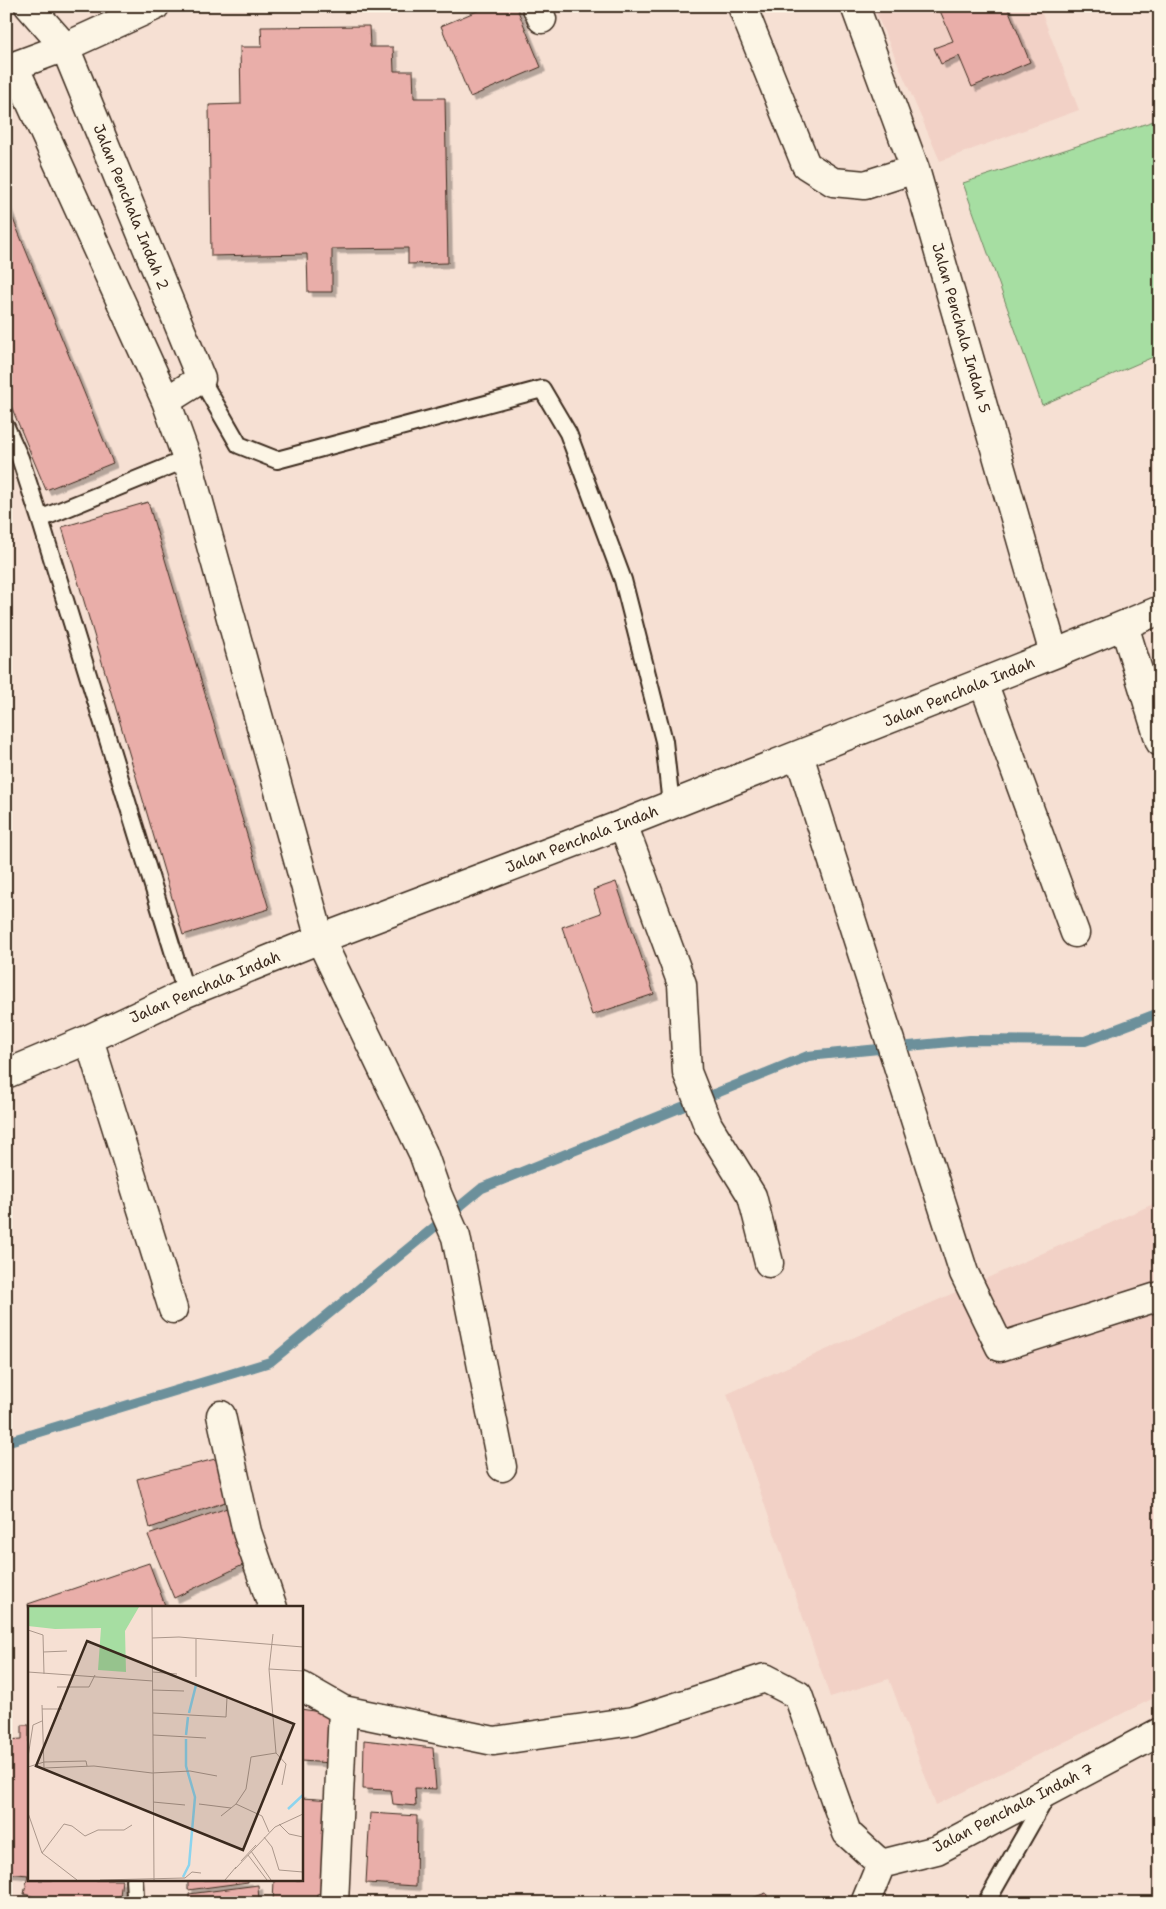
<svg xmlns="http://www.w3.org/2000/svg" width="1166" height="1909" font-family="'Shantell Sans',sans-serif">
	<defs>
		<filter id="shadow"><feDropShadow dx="4.5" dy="4.5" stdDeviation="0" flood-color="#0004"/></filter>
	</defs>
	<rect width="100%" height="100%" fill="#f6e0d3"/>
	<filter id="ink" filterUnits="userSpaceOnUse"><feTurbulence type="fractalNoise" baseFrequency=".02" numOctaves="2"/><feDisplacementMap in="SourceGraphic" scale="10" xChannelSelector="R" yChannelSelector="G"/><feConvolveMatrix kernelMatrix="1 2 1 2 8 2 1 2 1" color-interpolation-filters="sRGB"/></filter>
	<g filter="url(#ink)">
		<!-- built -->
		<path fill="#f2d1c6" d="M 873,6 L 1039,6 L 1079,110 L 940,161 Z
			M 1160,1201 L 1160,1695 L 936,1805 L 889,1679 L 830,1697 L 727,1394 Z"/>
		<!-- green -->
		<path fill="#a6dea2" stroke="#708460" d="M 1160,119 L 1160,354 L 1042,405 L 963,183 Z"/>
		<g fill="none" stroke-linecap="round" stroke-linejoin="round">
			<!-- stream -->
			<path stroke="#6c909b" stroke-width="10" d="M 6,1442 L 270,1362 L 482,1188 L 808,1056 L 970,1040 L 1085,1041 L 1159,1013"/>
		</g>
		<!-- building -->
		<path fill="#e9aea9" stroke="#3b2a1e" filter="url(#shadow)" d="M 489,6 L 516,6 L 541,67 L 470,97 L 441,26 Z
			M 938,6 L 1007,6 L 1030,62 L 972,87 L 959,56 L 941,64 L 934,48 L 953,41 Z
			M 369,26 L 370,47 L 393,47 L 394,71 L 413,71 L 414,98 L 445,98 L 448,263 L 408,264 L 408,248 L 332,249 L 332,292 L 308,292 L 307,254 L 211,256 L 209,105 L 241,104 L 240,47 L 262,47 L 261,27 Z
			M 6,202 L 113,463 L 46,490 L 6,394 Z
			M 148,502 L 269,909 L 183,935 L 62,527 Z
			M 616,882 L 654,994 L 592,1015 L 562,927 L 601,913 L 593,890 Z
			M 223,1457 L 234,1499 L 150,1528 L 137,1479 Z
			M 227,1508 L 249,1562 L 174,1598 L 148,1535 Z
			M 149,1563 L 166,1608 L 29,1608 L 28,1604 Z
			M 301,1709 L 332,1714 L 331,1763 L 301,1761 Z
			M 22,1725 L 29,1725 L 29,1880 L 122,1880 L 119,1903 L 56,1903 L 24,1894 L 28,1875 L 6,1873 L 6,1740 L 22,1739 Z
			M 364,1740 L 433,1748 L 436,1789 L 415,1788 L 416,1806 L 393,1804 L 391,1790 L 363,1789 Z
			M 301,1798 L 334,1800 L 331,1892 L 317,1894 L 316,1903 L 273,1903 L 274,1880 L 301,1880 Z
			M 370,1813 L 417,1816 L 416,1886 L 366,1883 Z
			M 188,1880 L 248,1880 L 248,1882 L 188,1890 Z
			M 258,1885 L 259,1903 L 189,1903 L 189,1894 Z
			M 766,1893 L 770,1903 L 738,1903 Z"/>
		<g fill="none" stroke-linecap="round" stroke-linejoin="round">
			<!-- lane casing -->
			<g stroke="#3b2a1e" stroke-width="20">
				<path id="lane" d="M 201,379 L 239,445 L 277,460 L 542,389 L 568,433 L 623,580 L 664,741 L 671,805
					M 6,427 L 20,458 L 40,519 L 186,993
					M 40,519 L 187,459
					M 132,1903 L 135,1895 L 134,1880
					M 986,1903 L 1048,1794"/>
			</g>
			<!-- street casing -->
			<g stroke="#3b2a1e" stroke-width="31">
				<path id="street" d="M 29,6 L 65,47 L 201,379 L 166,401
					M 155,6 L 65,47 L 14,66 L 166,401 L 187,459 L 320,939 L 423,1153 L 438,1196 L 456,1237 L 502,1467
					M 536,6 L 542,19
					M 742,6 L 806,165 L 833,182 L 865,185 L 915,169
					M 855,6 L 915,169 L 1054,654
					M 1124,625 L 1160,742
					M 983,682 L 1075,933
					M 799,755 L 964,1273 L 1000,1347 L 1160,1296
					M 623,824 L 682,984 L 687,1072 L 708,1125 L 752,1196 L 769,1263
					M 89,1039 L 173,1309
					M 6,1074 L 89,1039 L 186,993 L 320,939 L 623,824 L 1054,654 L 1160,610
					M 221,1415 L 247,1532 L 273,1608
					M 301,1686 L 343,1710 L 494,1741 L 633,1721 L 765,1678 L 798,1695 L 847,1833 L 881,1864 L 937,1850 L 1160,1732
					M 334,1903 L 343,1710
					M 865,1903 L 881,1864"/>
			</g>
			<!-- lane -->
			<use href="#lane" stroke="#fcf5e5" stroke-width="16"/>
			<!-- street -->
			<use href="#street" stroke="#fcf5e5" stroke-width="28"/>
		</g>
	</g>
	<g text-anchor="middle" stroke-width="4.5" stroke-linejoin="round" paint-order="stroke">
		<!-- street labels -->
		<g font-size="15" fill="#3b2a1e" stroke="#fcf5e5">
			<text transform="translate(131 207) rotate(68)" y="5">Jalan Penchala Indah 2</text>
			<text transform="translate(961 328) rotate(74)" y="5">Jalan Penchala Indah 5</text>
			<text transform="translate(959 692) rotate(-22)" y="5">Jalan Penchala Indah</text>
			<text transform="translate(582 839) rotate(-21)" y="5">Jalan Penchala Indah</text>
			<text transform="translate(205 987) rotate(-23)" y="5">Jalan Penchala Indah</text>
			<text transform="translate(1013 1808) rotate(-27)" y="5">Jalan Penchala Indah 7</text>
		</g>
	</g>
	<!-- overview -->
	<g transform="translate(28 1606)">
		<rect width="275" height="275" fill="#f6e0d3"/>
		<path d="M 0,1 L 111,1 L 97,25 L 98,66 L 70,64 L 73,22 L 27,23 L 0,20 Z" fill="#a6dea2"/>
		<path fill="none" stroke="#8cd4ee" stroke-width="2.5" d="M 161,107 L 168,79M 158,129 L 160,111M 260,203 L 275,189M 155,271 L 161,259 L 167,191 L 158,160 L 158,133"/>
		<path fill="none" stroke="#ab978b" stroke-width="1" d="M 124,1 L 126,274M 0,24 L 15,29 L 16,68M 124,32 L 151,31 L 275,41M 15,46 L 39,45M 241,63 L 275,65M 0,66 L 125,75M 125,66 L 149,68M 168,71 L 168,33M 29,81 L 61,81 L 67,69M 125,84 L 156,85M 14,99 L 16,162 L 66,160 L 124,167 L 162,165 L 189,170M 14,103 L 34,103M 125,107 L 198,111 L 199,91M 125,129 L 178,132M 248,147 L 258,158 L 254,179M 0,151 L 5,119 L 14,115M 0,161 L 16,156 L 58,155 L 59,160M 125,196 L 157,199M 171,198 L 203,202M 208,198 L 234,210 L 241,226M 0,207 L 14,247 L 49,274M 193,210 L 208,198 L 218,183 L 223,151 L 248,147 L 241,63 L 245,28M 251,218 L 261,228 L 275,231M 236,231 L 244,241 L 251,264 L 275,266M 223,245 L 243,274M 14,247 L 36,218 L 44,220 L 57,230 L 70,224 L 96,224 L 104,219M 220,249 L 239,274M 213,255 L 228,239M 207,263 L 247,221 L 275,208M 72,274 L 157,272 L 164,266 L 173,267M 197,274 L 208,261"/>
		<path fill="#3b2a1e" fill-opacity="0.15" stroke="#3b2a1e" stroke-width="2.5" d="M 59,35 L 266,118 L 215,244 L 8,160 Z"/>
		<rect width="275" height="275" fill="none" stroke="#3b2a1e" stroke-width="2.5"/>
	</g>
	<!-- margin -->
	<rect width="1166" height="1909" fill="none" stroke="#fcf5e5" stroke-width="25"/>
	<rect x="12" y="12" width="1141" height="1884" fill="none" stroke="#3b2a1e" stroke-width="2" filter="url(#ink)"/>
</svg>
